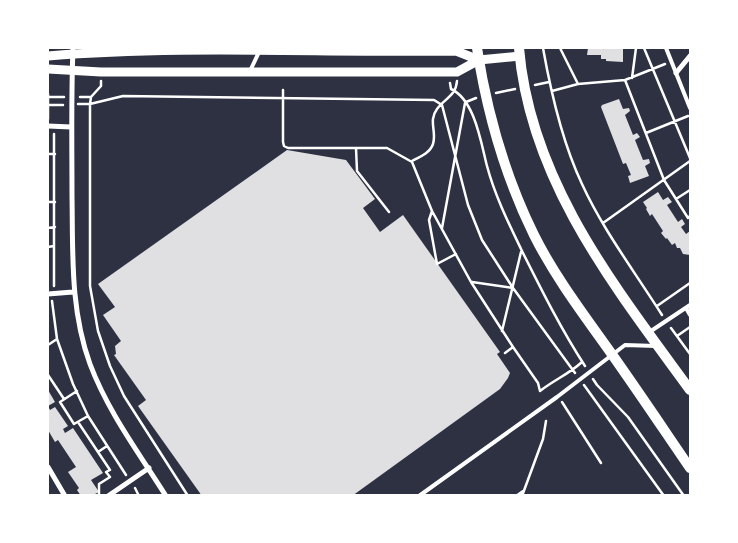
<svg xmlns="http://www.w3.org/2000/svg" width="738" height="543" font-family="'DM Sans',sans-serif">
	<rect width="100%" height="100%" fill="#2d3142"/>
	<!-- building -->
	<path fill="#e0e0e3" d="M 588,48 L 623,48 L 623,62 L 606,61 L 606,59 L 601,59 L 601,55 L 587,55 Z
		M 619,99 L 623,109 L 629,108 L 630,111 L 625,115 L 633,135 L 637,133 L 640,137 L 635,140 L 643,160 L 649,159 L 650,163 L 645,166 L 649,176 L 630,183 L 628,176 L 631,175 L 626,163 L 623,164 L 601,107 L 602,105 Z
		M 287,150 L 346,160 L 375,199 L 363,208 L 380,232 L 403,215 L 500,352 L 497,354 L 510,373 L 508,378 L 500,389 L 352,496 L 202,496 L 138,406 L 146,400 L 114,355 L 116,354 L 115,346 L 121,341 L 103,315 L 115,307 L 98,284 Z
		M 658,192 L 663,200 L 668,197 L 672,202 L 667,205 L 678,222 L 682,219 L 685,224 L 681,227 L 686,234 L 690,231 L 690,255 L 683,254 L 680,248 L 677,248 L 675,243 L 672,245 L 667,238 L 666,239 L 661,233 L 663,231 L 652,214 L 650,216 L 646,209 L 647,208 L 643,202 Z
		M 48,390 L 55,402 L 48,406 Z
		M 48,406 L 50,410 L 55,407 L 68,426 L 63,429 L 65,433 L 73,428 L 103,473 L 91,480 L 99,492 L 95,494 L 96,496 L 81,496 L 77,490 L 79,488 L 68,472 L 76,467 L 58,440 L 55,442 L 48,430 Z"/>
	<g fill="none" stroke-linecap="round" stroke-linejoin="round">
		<!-- path -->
		<path stroke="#fff" stroke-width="2.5" d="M 543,48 C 551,93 562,142 582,184 C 603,230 635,272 662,315
			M 560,48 L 578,84
			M 644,48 L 690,158
			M 632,78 L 636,48
			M 625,80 L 664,180 L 688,218 L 690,216
			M 101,81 L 101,86 L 91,97 L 90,104 L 90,286 L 98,331 L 110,366 L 124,396 L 188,496
			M 450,83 L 451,89 C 475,100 481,143 487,166 C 495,196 509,224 522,251 C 542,291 561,329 585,366
			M 535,85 L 549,82
			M 283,90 L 283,142 L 284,146 L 288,148 L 356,148 L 357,171 L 389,212
			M 552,91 L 578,84 L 625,80 L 665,64
			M 496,93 L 515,89
			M 48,94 L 48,97 L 64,97
			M 80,97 L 91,97
			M 466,102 L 476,98
			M 78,104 L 90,104 L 123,96 L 434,100 L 442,105 L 468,205 L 482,240 L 513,288 L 575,373
			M 48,105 L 63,105
			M 48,119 L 48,97
			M 646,133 L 688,116
			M 356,148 L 387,148 L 412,162 L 432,211 L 471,282 L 513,347 L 538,383 L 540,391 C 554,380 569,374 582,362
			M 48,154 L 55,154
			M 412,161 C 420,157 430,153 433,144 C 437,132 428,121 437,109 C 444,99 456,96 457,81
			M 676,199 L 690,190
			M 48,202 L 55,202
			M 432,211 L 429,220 L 437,264 L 456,254
			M 603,223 L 690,161
			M 48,228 L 55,227
			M 442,228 L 465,103
			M 48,247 L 54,246
			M 472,282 L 513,288
			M 54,286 L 54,134
			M 52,301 L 57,339 L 73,384 L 88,416 L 126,475
			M 657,306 L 690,283
			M 671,328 L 690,354
			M 502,331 L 521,252
			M 677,336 L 690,327
			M 48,345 L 57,339
			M 505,353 L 513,347
			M 48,375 L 64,399
			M 593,379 L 597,385 L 628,417 L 684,496
			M 584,385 L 664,496
			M 77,391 L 60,402 L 74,424 L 88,416
			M 562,402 L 601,463
			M 78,422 L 110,470 L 106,472 L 110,477 L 99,484 L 99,494
			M 98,452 L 107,446
			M 135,488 L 139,496
			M 516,496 L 523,491
			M 522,496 L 543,439 L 546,421"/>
		<!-- service -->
		<path stroke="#fff" stroke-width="4" d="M 666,48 L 690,108
			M 250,71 L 260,50
			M 686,308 L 690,315
			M 648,333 L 690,305
			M 419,496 L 557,397 L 625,345 L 656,346"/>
		<!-- minor -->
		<path stroke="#fff" stroke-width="5" d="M 73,48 C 71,97 72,146 72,196 C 73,253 70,309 90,364 C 108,412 139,453 166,496
			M 676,73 L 690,56
			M 48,126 L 71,127
			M 48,294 L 73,292
			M 48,467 L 65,496
			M 108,496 L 149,468"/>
		<!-- tertiary -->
		<path stroke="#fff" stroke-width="9" d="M 48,56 C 183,45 320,53 456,51 L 479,60
			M 48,69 L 101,72 L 457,72 L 479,60 L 520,56"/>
		<!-- secondary -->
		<path stroke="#fff" stroke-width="10" d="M 477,48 C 487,113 505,176 534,235 C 555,277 584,315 611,353 C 638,391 664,430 690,468
			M 519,48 C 530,181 615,287 690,390"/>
	</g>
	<!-- border -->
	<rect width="738" height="543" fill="none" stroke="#ffffff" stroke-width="98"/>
</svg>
